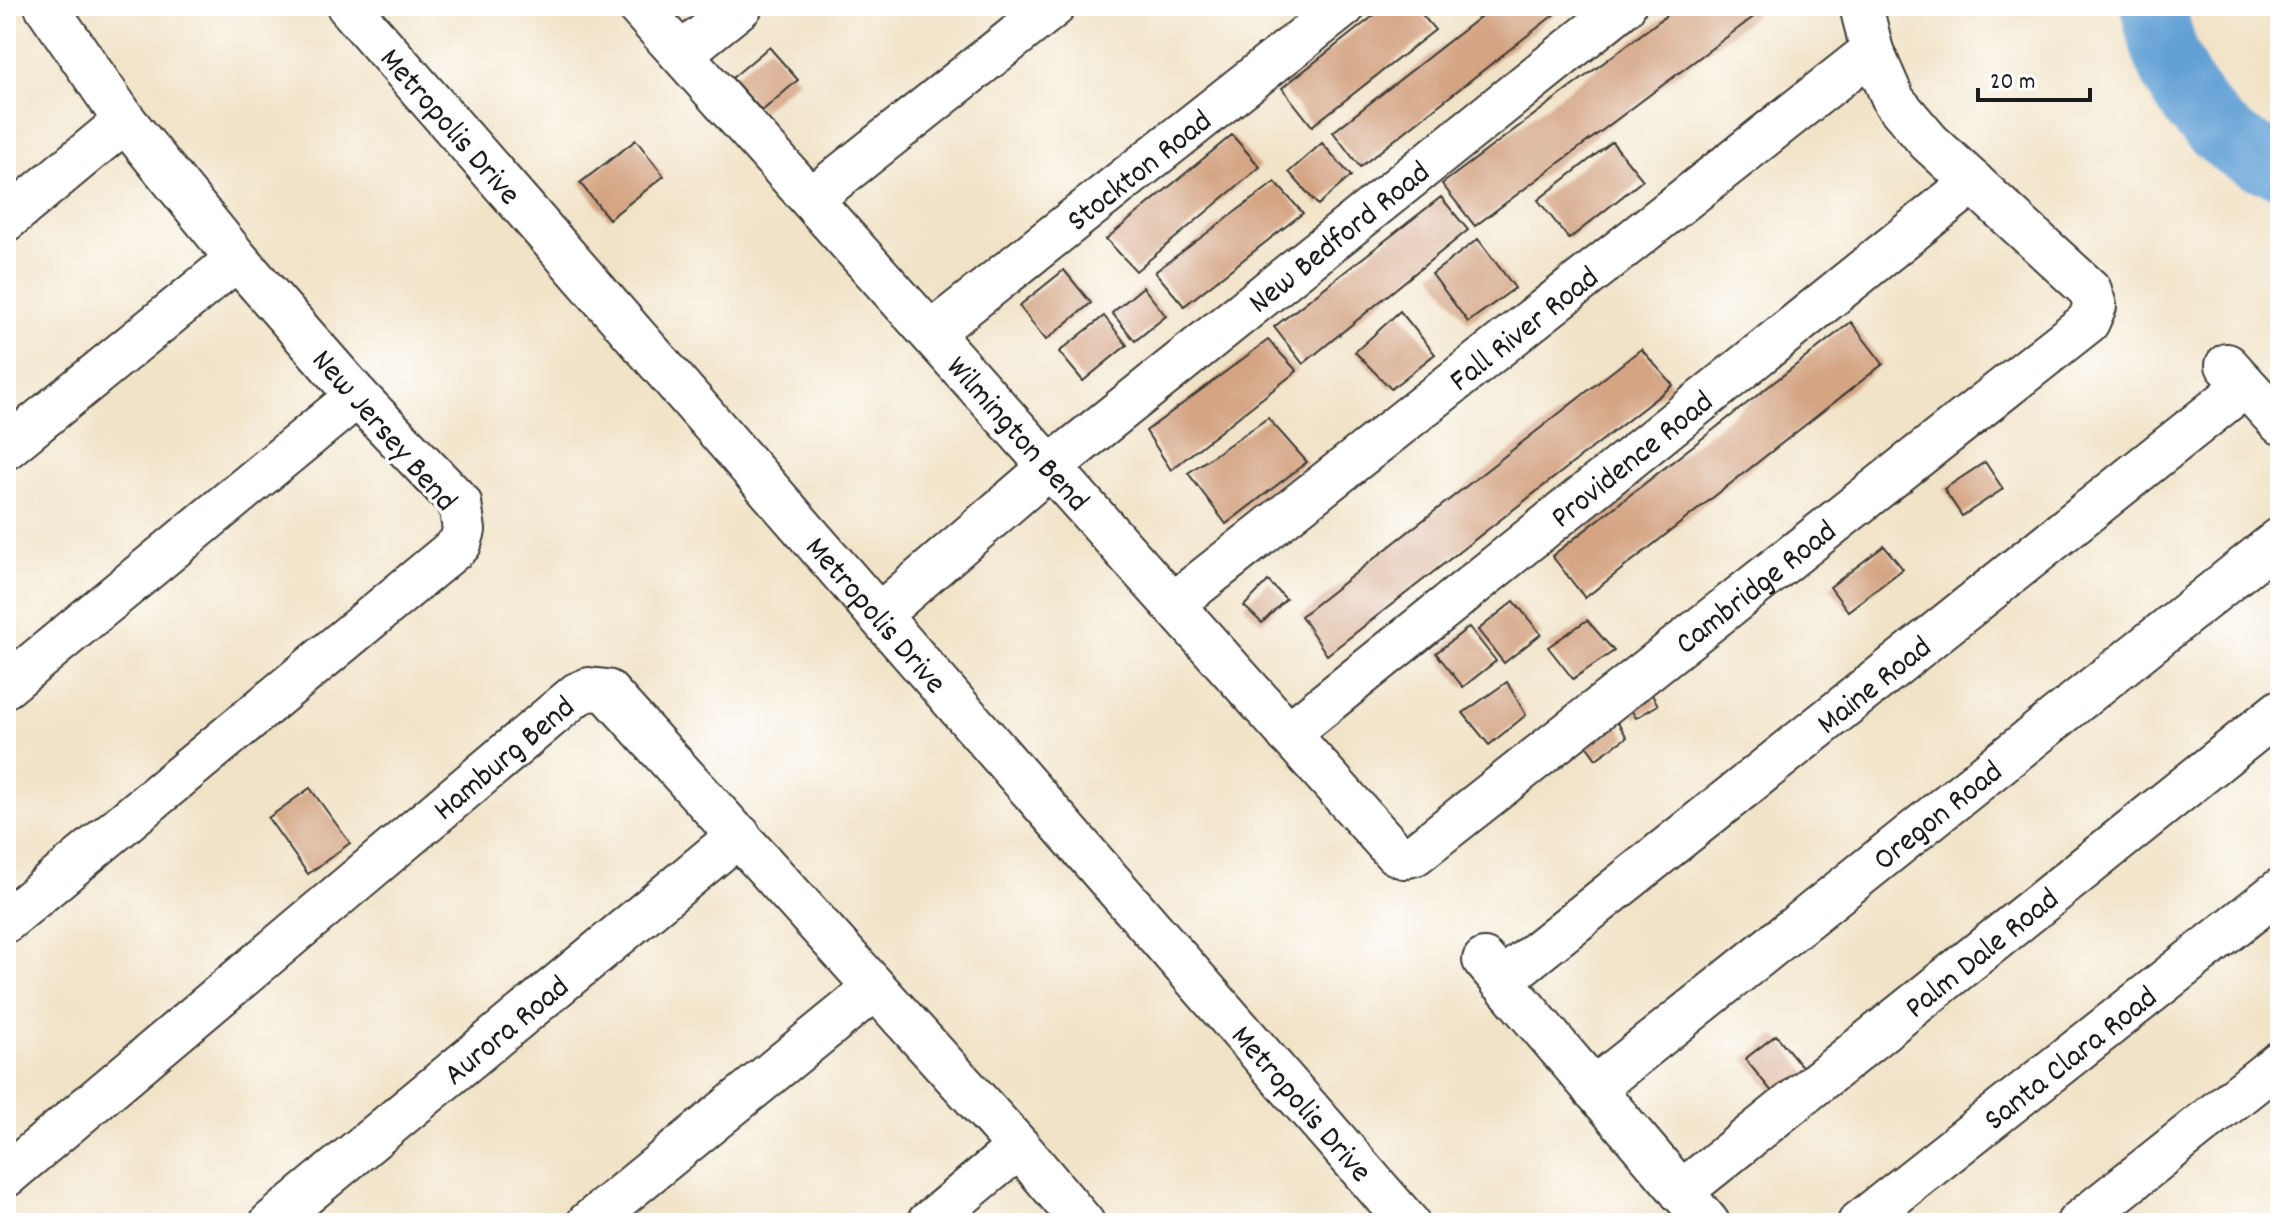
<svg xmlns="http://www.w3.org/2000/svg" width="2286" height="1229" font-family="Dekko,sans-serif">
	<rect width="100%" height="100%" fill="#fff"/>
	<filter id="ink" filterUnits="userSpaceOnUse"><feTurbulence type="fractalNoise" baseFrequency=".0125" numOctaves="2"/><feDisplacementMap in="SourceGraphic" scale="16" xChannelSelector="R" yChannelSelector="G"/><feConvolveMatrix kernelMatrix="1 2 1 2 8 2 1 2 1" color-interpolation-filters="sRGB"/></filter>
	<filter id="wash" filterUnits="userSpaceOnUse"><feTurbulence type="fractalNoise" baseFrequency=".006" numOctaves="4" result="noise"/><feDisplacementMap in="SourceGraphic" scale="32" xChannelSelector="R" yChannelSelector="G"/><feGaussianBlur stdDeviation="1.8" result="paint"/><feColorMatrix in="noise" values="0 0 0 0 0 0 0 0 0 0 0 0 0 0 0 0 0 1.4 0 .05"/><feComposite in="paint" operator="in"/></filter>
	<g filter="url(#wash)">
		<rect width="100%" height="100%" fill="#f1e3c7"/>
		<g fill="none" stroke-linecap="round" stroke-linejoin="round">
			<!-- river -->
			<path stroke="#63a1d5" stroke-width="66" d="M 2154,6 C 2163,74 2210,147 2280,165"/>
		</g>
		<g id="blocks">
			<!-- building -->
			<path fill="#d4a483" d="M 1386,6 L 1415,6 L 1435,30 L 1312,126 L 1282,88 Z
				M 1494,6 L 1565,6 L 1360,167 L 1333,132 Z
				M 1679,6 L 1768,6 L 1475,226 L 1442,184 Z
				M 769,47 L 798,80 L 762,111 L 732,78 Z
				M 1232,135 L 1260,167 L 1136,271 L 1106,239 Z
				M 636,140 L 664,176 L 609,219 L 580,183 Z
				M 1612,142 L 1643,180 L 1569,239 L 1538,200 Z
				M 1322,143 L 1351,176 L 1318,205 L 1289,172 Z
				M 1275,182 L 1303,213 L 1184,306 L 1155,272 Z
				M 1441,197 L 1468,230 L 1303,364 L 1274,327 Z
				M 1478,239 L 1515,288 L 1468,322 L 1432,274 Z
				M 1064,270 L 1091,303 L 1046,340 L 1019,306 Z
				M 1143,287 L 1166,316 L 1135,341 L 1112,313 Z
				M 1400,311 L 1435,354 L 1391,389 L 1355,352 Z
				M 1104,316 L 1127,345 L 1083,381 L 1059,352 Z
				M 1851,322 L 1883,364 L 1585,598 L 1552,556 Z
				M 1268,340 L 1297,371 L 1171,470 L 1146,431 Z
				M 1641,349 L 1673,385 L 1327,655 L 1301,616 Z
				M 1268,418 L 1307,462 L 1226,524 L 1188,473 Z
				M 1985,462 L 2003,489 L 1962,516 L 1944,489 Z
				M 1884,546 L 1903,569 L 1848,611 L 1830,587 Z
				M 1268,581 L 1286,599 L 1262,623 L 1244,606 Z
				M 1514,601 L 1541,634 L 1504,663 L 1478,630 Z
				M 1587,620 L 1614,651 L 1573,679 L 1548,647 Z
				M 1469,627 L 1496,661 L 1463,687 L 1436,653 Z
				M 1507,682 L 1526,715 L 1489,745 L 1463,713 Z
				M 1649,690 L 1658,705 L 1636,718 L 1627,703 Z
				M 1615,719 L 1627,737 L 1596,759 L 1583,741 Z
				M 310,788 L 350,843 L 308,874 L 268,818 Z
				M 1776,1035 L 1809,1075 L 1778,1099 L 1745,1059 Z"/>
		</g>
	</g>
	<g filter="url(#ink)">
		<use href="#blocks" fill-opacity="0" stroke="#3c3a36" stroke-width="2"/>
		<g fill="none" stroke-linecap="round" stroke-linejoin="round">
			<!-- street casing -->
			<g stroke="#3c3a36" stroke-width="46">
				<g id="street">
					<path id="s1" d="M 348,6 L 1408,1223"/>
					<path id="s2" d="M 638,6 L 1395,853 L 1404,857 L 1415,854 L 2088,322 L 2095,306 L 2090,290 L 1929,142 L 1894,101 L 1872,51 L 1861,6"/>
					<path d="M 681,54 L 741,6"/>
					<path d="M 811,199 L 1054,6"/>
					<path d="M 6,220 L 125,121"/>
					<path id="s3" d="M 931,333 L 1344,6"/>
					<path d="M 2227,365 L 2280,423"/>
					<path d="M 6,448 L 237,259"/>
					<path id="s4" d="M 1173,604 L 1872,51"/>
					<path id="s5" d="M 880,614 L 1050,467 L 1624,6"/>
					<path d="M 6,686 L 357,396"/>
					<path id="s6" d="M 1288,734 L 1973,182"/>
					<path d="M 6,921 L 460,544 L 464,530 L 460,503 L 357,396 L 237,259 L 125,121 L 46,6"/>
					<path d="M 1484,960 L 1708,1223"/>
					<path id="s7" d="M 1501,981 L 2245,386"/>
					<path id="s8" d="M 1593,1089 L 2280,539"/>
					<path id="s9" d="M 6,1176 L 577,694 L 589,689 L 607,691 L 1019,1147 L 1083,1223"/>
					<path id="s10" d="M 1681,1192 L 2280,711"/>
					<path id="s11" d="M 271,1223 L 739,835"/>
					<path d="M 588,1223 L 874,989"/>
					<path d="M 928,1223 L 1019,1147"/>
					<path id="s12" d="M 1859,1223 L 2280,890"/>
					<path d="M 2078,1223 L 2280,1062"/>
				</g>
			</g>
			<!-- street -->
			<use href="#street" stroke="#fff" stroke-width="42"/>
		</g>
	</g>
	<g text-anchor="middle" stroke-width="7" stroke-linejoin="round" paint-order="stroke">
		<!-- street labels -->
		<g font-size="32" fill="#1c1c1c" stroke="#fff">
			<text dy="11" stroke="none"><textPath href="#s1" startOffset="158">Metropolis Drive</textPath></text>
			<text dy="11" stroke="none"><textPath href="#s3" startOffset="264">Stockton Road</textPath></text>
			<text dy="11" stroke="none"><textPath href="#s5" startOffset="594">New Bedford Road</textPath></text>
			<text dy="11" stroke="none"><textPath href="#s4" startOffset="446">Fall River Road</textPath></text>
			<text transform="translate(386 429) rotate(49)" y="11">New Jersey Bend</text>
			<text dy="11" stroke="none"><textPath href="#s2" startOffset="572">Wilmington Bend</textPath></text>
			<text dy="11" stroke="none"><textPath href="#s6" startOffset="440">Providence Road</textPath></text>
			<text dy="11" stroke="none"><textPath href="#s2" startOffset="1590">Cambridge Road</textPath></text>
			<text dy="11" stroke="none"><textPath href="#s1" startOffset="806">Metropolis Drive</textPath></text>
			<text dy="11" stroke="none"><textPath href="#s7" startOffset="476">Maine Road</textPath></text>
			<text dy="11" stroke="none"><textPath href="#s9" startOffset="650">Hamburg Bend</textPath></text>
			<text dy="11" stroke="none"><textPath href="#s8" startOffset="440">Oregon Road</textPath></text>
			<text dy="11" stroke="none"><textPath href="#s10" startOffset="384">Palm Dale Road</textPath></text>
			<text dy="11" stroke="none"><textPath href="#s11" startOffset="304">Aurora Road</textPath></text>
			<text dy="11" stroke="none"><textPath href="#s12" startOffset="268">Santa Clara Road</textPath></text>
			<text dy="11" stroke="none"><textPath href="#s1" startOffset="1454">Metropolis Drive</textPath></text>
		</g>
	</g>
	<!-- margin -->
	<rect width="2286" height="1229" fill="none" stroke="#fff" stroke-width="32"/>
	<!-- scale -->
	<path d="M1978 88v12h112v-12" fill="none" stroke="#1c1c1c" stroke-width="4"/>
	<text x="1990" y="88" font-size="24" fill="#1c1c1c" stroke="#ffffff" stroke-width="6" paint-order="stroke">20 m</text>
</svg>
